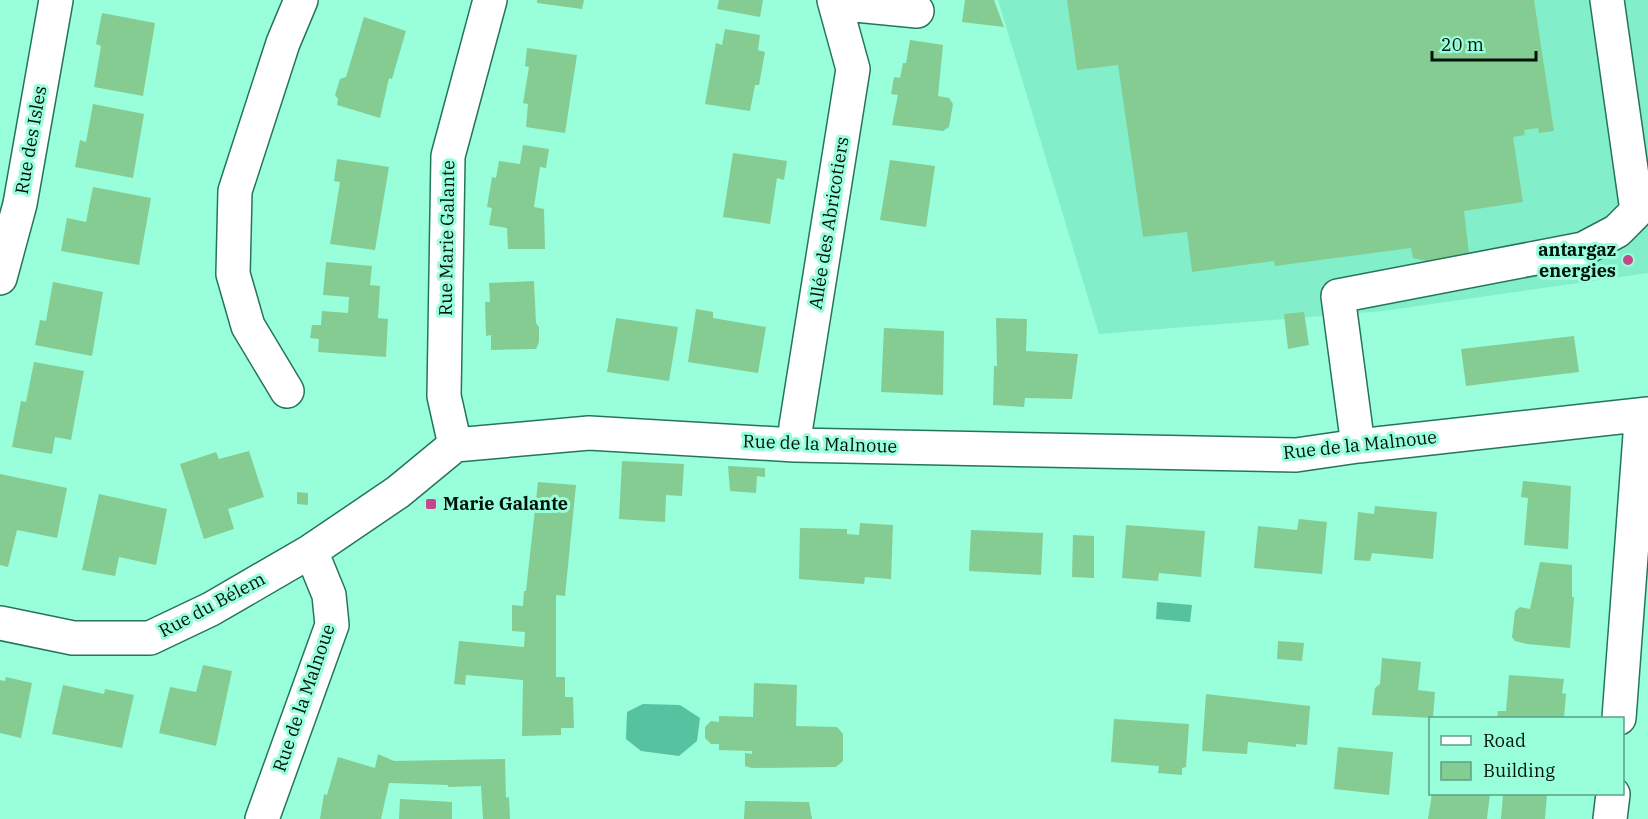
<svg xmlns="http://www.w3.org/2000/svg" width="1648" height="819" font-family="'IBM Plex Serif',serif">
	<rect width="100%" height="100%" fill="#99feda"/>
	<!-- built -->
	<path fill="#83efca" d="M 998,0 L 1648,0 L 1648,273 L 1383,311 L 1099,334 Z"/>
	<!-- water -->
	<path fill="#56c29f" d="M 1157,602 L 1192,605 L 1190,622 L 1156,619 Z
		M 643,704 L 680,705 L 700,718 L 697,741 L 679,756 L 641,751 L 626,739 L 627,712 Z"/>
	<!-- building -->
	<path fill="#85cc93" d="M 537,0 L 584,0 L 582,9 L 537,3 Z
		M 719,0 L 763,0 L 760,17 L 717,9 Z
		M 965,0 L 994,0 L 1004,27 L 962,22 Z
		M 1067,0 L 1534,0 L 1554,131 L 1539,133 L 1538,128 L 1524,130 L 1525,135 L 1513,137 L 1523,202 L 1464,211 L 1470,262 L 1448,266 L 1413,258 L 1411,248 L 1275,266 L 1274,261 L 1192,272 L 1187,232 L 1143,237 L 1118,65 L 1077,70 Z
		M 102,13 L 155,23 L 143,96 L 94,87 L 101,46 L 96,44 Z
		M 364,17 L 406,31 L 392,79 L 389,78 L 380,118 L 337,105 L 338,99 L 335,95 L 340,79 L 346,77 Z
		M 725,29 L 760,35 L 758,50 L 765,52 L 759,85 L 755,85 L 750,111 L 705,104 L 716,43 L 722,45 Z
		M 910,40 L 943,45 L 938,96 L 949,98 L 953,104 L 949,127 L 943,131 L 892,125 L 898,95 L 891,94 L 894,77 L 900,78 L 903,63 L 906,63 Z
		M 527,48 L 577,55 L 565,133 L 526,127 L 528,104 L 523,103 L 529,67 L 525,66 Z
		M 93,104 L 144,114 L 133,178 L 75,167 L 80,140 L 86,142 Z
		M 523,145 L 549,149 L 546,168 L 540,167 L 534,207 L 544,209 L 545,249 L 508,249 L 507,228 L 489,225 L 492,208 L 487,207 L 492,177 L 496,178 L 499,161 L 520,164 Z
		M 733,153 L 787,161 L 784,180 L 777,178 L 770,224 L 723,217 Z
		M 337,159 L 389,167 L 375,250 L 330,244 L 340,182 L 334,181 Z
		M 890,160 L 935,166 L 926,227 L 880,220 Z
		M 93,187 L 151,198 L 139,265 L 61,251 L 67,218 L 86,222 Z
		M 326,262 L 372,266 L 370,285 L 380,286 L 378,318 L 388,319 L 386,357 L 318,352 L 319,339 L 310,338 L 312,325 L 321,325 L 322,311 L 348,313 L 349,297 L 323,295 Z
		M 534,281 L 536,323 L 539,327 L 539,342 L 536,349 L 491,350 L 491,335 L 486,336 L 485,302 L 490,302 L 489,283 Z
		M 53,282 L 103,292 L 92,356 L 35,345 L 40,320 L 46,321 Z
		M 696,309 L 713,312 L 713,318 L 766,327 L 758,373 L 688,362 Z
		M 1304,312 L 1309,345 L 1288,349 L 1284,314 Z
		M 616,318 L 678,327 L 669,381 L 607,372 Z
		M 996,318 L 1027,319 L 1026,351 L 1078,354 L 1072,399 L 1025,398 L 1024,407 L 993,405 L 994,366 L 997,366 Z
		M 884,328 L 944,331 L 943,395 L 881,392 Z
		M 1574,336 L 1579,372 L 1466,386 L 1461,349 Z
		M 34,362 L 84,371 L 71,440 L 55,437 L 52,454 L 12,447 L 21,401 L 26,402 Z
		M 249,451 L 264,497 L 228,509 L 234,529 L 204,539 L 180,464 L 216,452 L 219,459 Z
		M 622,461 L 684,464 L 682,496 L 666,495 L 665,522 L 619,519 Z
		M 728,466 L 765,468 L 765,477 L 757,476 L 756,493 L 730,491 Z
		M 0,474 L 67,488 L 57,538 L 17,530 L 8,567 L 0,565 Z
		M 1523,481 L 1571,486 L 1568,549 L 1524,545 L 1528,498 L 1521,497 Z
		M 538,482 L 576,485 L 565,596 L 556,595 L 556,677 L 565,677 L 565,697 L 573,697 L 574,728 L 561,728 L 561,735 L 522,736 L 523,680 L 466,675 L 465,685 L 454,684 L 459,641 L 524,647 L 525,632 L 512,631 L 512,605 L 523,606 L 524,591 L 526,591 Z
		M 297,492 L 308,493 L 308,505 L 297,504 Z
		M 99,494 L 167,509 L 156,565 L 119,557 L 115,576 L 82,570 Z
		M 1375,506 L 1437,512 L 1433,559 L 1372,553 L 1370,561 L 1354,560 L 1358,512 L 1374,514 Z
		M 1299,519 L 1327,522 L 1322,574 L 1254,568 L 1258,526 L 1297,530 Z
		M 860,523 L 893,525 L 891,579 L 865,577 L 864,584 L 799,579 L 800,528 L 847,529 L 847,534 L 859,535 Z
		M 1126,525 L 1205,531 L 1201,577 L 1159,573 L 1158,581 L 1122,578 Z
		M 971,530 L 1043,533 L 1041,575 L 969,571 Z
		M 1073,535 L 1094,536 L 1094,578 L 1072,577 Z
		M 1540,562 L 1572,565 L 1572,597 L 1574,597 L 1570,648 L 1527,644 L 1515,641 L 1512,637 L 1515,611 L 1520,607 L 1530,609 Z
		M 1278,641 L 1304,643 L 1302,661 L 1277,659 Z
		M 1382,658 L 1421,662 L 1418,690 L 1435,692 L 1433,718 L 1372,715 L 1375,688 L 1380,684 Z
		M 203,665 L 232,671 L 216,746 L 159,733 L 170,687 L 196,692 Z
		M 1509,675 L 1564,679 L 1562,693 L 1566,694 L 1564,718 L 1497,718 L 1498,711 L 1506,711 Z
		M 6,677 L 32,683 L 21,738 L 0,733 L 0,680 L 5,681 Z
		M 754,683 L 797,685 L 796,726 L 837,727 L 843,734 L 843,761 L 836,767 L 752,768 L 745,766 L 745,753 L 752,754 L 752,751 L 719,750 L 719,744 L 711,744 L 705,738 L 705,727 L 711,721 L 719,722 L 719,716 L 753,717 Z
		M 63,685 L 104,694 L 105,689 L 134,695 L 122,748 L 52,734 Z
		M 1206,694 L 1310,706 L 1307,745 L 1296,744 L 1296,747 L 1248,742 L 1247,754 L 1202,751 Z
		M 1114,719 L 1189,724 L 1186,767 L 1182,768 L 1182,775 L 1158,773 L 1159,766 L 1111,762 Z
		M 1338,747 L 1393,752 L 1389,795 L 1334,789 Z
		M 378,754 L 394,761 L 505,759 L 506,798 L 509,797 L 510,819 L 483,819 L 481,786 L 448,787 L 448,785 L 389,783 L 381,819 L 320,819 L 324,794 L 327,795 L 338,757 L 375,768 Z
		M 1432,794 L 1490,794 L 1487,819 L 1428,819 Z
		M 1503,794 L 1547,794 L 1545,819 L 1501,819 Z
		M 400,799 L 452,802 L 452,819 L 399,819 Z
		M 745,801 L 809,802 L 812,819 L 744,819 Z"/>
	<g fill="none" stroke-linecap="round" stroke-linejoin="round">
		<!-- minor casing -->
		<g stroke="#25755d" stroke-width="36">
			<path id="minor" d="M 835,3 L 917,11
				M 0,278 L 20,204 L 56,0
				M 287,391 L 248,326 L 233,274 L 235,191 L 283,43 L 301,0
				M 455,445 L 444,396 L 448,156 L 490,0
				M 795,445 L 796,426 L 853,69 L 834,0
				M 1358,446 L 1338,296 L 1583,249 L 1617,231 L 1637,211 L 1607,0
				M 0,623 L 73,638 L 150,638 L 211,609 L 311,551 L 398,492 L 455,445 L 589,433 L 795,445 L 1296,455 L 1358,446 L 1648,414
				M 1619,718 L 1640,435 L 1639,415
				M 262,819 L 332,625 L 329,595 L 311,551
				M 1610,819 L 1613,794"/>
		</g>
		<!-- minor -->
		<use href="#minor" stroke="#fff" stroke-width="33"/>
	</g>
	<!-- markers -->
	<g fill="#c6458d" stroke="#99feda" stroke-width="2">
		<circle cx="1628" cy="260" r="6"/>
		<rect x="425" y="498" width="12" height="12" rx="3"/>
	</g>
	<g text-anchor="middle" stroke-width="6" stroke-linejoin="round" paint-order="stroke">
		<!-- street labels -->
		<g font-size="18" fill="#00120c" stroke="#99feda">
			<text transform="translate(31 140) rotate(-80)" y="6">Rue des Isles</text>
			<text transform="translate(829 223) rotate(-81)" y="6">Allée des Abricotiers</text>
			<text transform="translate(447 238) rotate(-89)" y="6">Rue Marie Galante</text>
			<text transform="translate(820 444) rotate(2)" y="6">Rue de la Malnoue</text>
			<text transform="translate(1360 445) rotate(-6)" y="6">Rue de la Malnoue</text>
			<text transform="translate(212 605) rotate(-28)" y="6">Rue du Bélem</text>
			<text transform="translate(304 698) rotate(-71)" y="6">Rue de la Malnoue</text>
		</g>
		<!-- poi labels -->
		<g font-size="18" font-weight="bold" fill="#00120c" stroke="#99feda" text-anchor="end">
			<text x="1616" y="256">antargaz<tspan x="1616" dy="21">energies</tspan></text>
			<text x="443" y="510" text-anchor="start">Marie Galante</text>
		</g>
	</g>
	<!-- legend -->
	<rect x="1429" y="717" width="195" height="78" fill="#99feda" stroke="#5ca088" stroke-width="1.5"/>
	<rect x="1441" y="736" width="30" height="9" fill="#ffffff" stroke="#5ca088" stroke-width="1.5"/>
	<text x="1483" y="747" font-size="18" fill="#00120c">Road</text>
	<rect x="1441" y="762" width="30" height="18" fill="#85cc93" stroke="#5ca088" stroke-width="1.5"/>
	<text x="1483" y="777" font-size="18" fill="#00120c">Building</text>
	<!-- scale -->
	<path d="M1432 51v9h104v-9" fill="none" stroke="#00120c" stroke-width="3"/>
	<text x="1441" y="51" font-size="18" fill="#00120c" stroke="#99feda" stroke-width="4.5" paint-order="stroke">20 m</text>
</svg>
